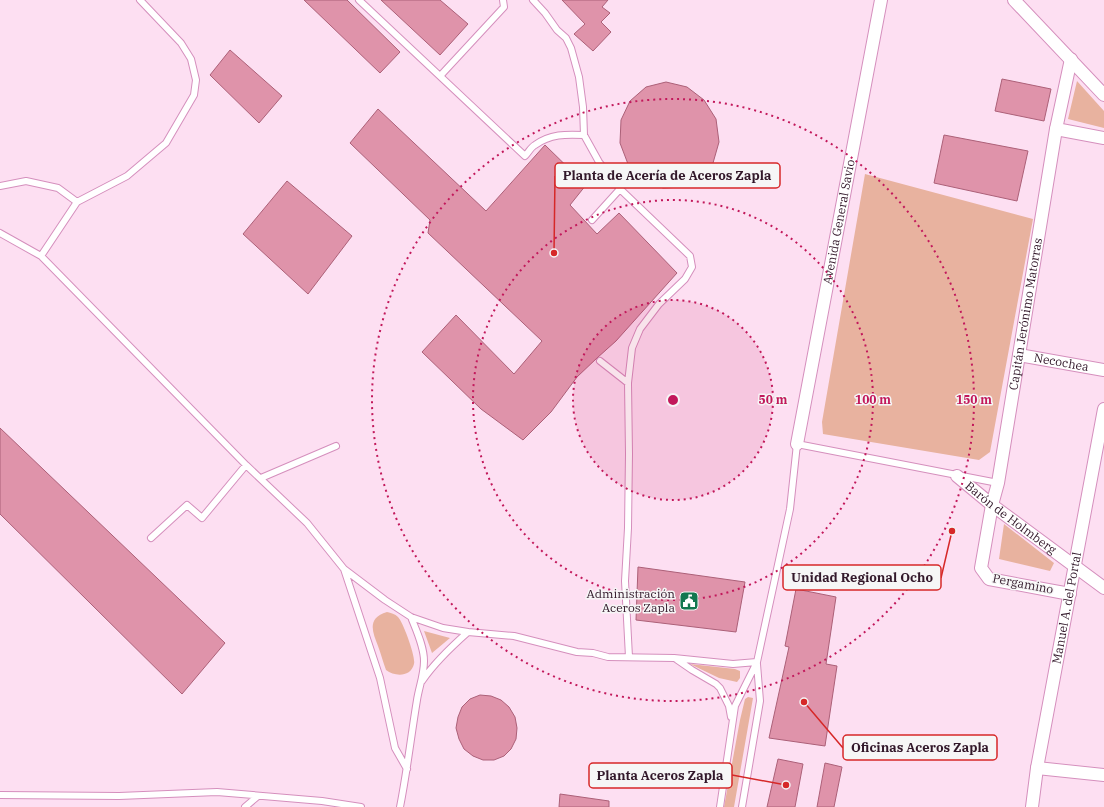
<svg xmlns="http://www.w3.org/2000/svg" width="1104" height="807" font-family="'IBM Plex Serif',serif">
	<rect width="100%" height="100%" fill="#fddff2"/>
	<!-- green -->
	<path fill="#e8b29f" d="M 1077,81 L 1104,111 L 1104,128 L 1068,119 Z
		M 865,174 L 1033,219 L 990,452 L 979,460 L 823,434 L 822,422 Z
		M 1004,524 L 1054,563 L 1050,571 L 999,559 Z
		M 387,612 C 391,613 395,614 398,617 C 403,622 416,657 414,664 C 411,677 395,677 386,670 C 383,662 381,654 378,646 C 372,631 367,618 387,612 Z
		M 424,631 L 450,638 L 432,653 Z
		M 690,664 L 735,669 L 740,671 L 740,678 L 737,682 L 719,678 Z
		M 748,697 L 753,698 L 734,807 L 724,807 L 740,720 L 745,699 Z"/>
	<!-- building -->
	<path fill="#df93aa" stroke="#ac6078" d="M 304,0 L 347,0 L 400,52 L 380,73 Z
		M 381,0 L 440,0 L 468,24 L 440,55 Z
		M 562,0 L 608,0 L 602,7 L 610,13 L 601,22 L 611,32 L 593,51 L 574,34 L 585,24 Z
		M 230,50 L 282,96 L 259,123 L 210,75 Z
		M 1002,79 L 1051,89 L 1044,121 L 995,111 Z
		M 666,82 L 687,87 L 704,100 L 716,119 L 719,142 L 713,163 L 701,178 L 684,187 L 663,188 L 643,180 L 628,164 L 620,143 L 621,120 L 630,101 L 646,87 Z
		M 378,109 L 486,211 L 545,145 L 586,185 L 570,205 L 597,234 L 619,213 L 677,273 L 616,341 L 597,358 L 577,377 L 551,412 L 523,440 L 481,409 L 422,352 L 456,315 L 514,374 L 542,341 L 428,233 L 430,220 L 350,143 Z
		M 944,135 L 1028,151 L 1017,201 L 934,183 Z
		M 287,181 L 352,236 L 308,294 L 243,234 Z
		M 0,428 L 225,643 L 182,694 L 0,514 Z
		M 638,567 L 745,582 L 736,632 L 636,620 Z
		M 796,589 L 836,597 L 826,664 L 837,666 L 825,746 L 769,738 L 789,647 L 785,646 Z
		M 480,695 L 491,696 L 501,700 L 509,707 L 515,717 L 517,728 L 516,739 L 511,749 L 504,756 L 494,760 L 483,760 L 473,756 L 464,749 L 459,739 L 456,728 L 458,717 L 462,707 L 470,699 Z
		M 778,759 L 803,764 L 795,807 L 767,807 Z
		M 825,763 L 842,767 L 834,807 L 817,807 Z
		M 560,794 L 609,801 L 609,807 L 559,807 Z"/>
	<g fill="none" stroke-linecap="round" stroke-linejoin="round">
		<!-- lane casing -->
		<g stroke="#d58fbd" stroke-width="8">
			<path id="lane" d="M 359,0 L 525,156 C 528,153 531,147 535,145 C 550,134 566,134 584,135 L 599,162 L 620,189
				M 533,0 L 545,13 L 557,30 L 566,38 L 571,48 L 579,77 L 583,107 L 584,135
				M 441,75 L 504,7 L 503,0
				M 0,186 L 26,181 L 58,188 L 77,202
				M 592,220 L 620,189 L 690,256 L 692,267 L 685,279 L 659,304 L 640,329 L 632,348 L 628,383
				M 0,233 L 41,256 L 246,465
				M 41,256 L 77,202 L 127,176 L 166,143 L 194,95 L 196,80 L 191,59 L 181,43 L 140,0
				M 600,361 L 628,383 L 629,454 L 628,528 L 625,581 L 629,657
				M 261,478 L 336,446
				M 151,538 L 187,505 L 202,518 L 246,465 L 307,523 L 344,569 L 385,600 L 411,617 L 443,628 L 468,632
				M 344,569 L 380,678 L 395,748 L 407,769
				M 676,659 L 692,670 L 716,684 L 720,688 L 729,706 L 731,717
				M 422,681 C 435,662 451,647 468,632 L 514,636 L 577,652 L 593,653 L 608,657 L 674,658 L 733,664 L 757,662
				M 0,795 L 119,796 L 217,792 L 322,801 L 361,807
				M 245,807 L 258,796
				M 400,807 C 407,772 411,736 417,700 C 419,687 424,675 424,661 C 424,646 416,630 411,617
				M 720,807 L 735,706 L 757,662 L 790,509 L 797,444 L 998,483
				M 742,807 L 760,701 L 757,664"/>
		</g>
		<!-- street casing -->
		<g stroke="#d58fbd" stroke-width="14">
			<g id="street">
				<path d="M 1014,0 L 1104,95"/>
				<path d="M 1056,129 L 1104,138"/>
				<path id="s1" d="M 1019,355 L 1104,370"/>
				<path id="s2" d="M 797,444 L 881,0"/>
				<path id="s3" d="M 957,476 L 992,505 L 1104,588"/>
				<path id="s4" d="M 1070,594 L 989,579 L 981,568 L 992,505 L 998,483 L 1056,129 L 1071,59"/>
				<path d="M 1037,768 L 1104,775"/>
				<path id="s5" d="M 1032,807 L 1037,768 L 1104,409"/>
			</g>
		</g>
		<!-- lane -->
		<use href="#lane" stroke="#fff" stroke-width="6"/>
		<!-- street -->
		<use href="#street" stroke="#fff" stroke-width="12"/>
	</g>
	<!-- distance rings -->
	<circle cx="673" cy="400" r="100" fill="#c2185b" fill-opacity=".12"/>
	<g fill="none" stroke="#c2185b" stroke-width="2" stroke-dasharray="2 4">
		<circle cx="673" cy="400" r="100"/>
		<circle cx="673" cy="400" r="200"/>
		<circle cx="673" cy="400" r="301"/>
	</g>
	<!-- icons -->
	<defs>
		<g id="civic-square" transform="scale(1)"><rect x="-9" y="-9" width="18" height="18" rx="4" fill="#12774f" stroke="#f6f6f6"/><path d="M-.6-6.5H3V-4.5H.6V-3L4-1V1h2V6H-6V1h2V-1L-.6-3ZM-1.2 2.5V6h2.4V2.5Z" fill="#fff"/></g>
	</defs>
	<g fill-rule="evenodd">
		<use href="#civic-square" x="689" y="601"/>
	</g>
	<g text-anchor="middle" stroke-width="3" stroke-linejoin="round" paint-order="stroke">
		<!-- street labels -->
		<g font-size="12" fill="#32182a" stroke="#f6f6f6">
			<text dy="4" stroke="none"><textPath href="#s2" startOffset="226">Avenida General Savio</textPath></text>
			<text dy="4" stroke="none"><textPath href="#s4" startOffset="354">Capitán Jerónimo Matorras</textPath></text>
			<text dy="4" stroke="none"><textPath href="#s1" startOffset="43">Necochea</textPath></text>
			<text dy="4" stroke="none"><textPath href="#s3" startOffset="68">Barón de Holmberg</textPath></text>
			<text transform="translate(1023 584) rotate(11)" y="4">Pergamino</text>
			<text dy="4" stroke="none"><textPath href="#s5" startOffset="202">Manuel A. del Portal</textPath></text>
		</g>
		<!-- poi labels -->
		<g font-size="12" fill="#32182a" stroke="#f6f6f6" text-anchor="end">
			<text x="675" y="598">Administración<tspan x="675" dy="14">Aceros Zapla</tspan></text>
		</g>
	</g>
	<circle cx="673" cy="400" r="6" fill="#c2185b" stroke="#f6f6f6" stroke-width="2"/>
	<g font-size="12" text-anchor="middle" font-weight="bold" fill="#c2185b" stroke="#f6f6f6" stroke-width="3" stroke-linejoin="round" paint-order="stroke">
		<text x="773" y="404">50 m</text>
		<text x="873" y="404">100 m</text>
		<text x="974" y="404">150 m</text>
	</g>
	<!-- callouts -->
	<path fill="none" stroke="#d62828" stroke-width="1.5" d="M554 253L555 176M952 531L941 578M804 702L843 748M786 785L732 775"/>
	<g fill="#d62828" stroke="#f6f6f6" stroke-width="1.5">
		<circle cx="554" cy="253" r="4"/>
		<circle cx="952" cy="531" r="4"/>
		<circle cx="804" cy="702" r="4"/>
		<circle cx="786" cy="785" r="4"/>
	</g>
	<g fill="#f6f6f6" stroke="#d62828" stroke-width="1.5">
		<rect x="555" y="163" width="225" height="25" rx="4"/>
		<rect x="783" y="565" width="158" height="25" rx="4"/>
		<rect x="843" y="735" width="154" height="25" rx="4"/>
		<rect x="589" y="763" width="143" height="25" rx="4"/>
	</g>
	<g font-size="13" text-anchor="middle" font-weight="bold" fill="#32182a">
		<text x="667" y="180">Planta de Acería de Aceros Zapla</text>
		<text x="862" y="582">Unidad Regional Ocho</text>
		<text x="920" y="752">Oficinas Aceros Zapla</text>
		<text x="660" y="780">Planta Aceros Zapla</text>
	</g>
</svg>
